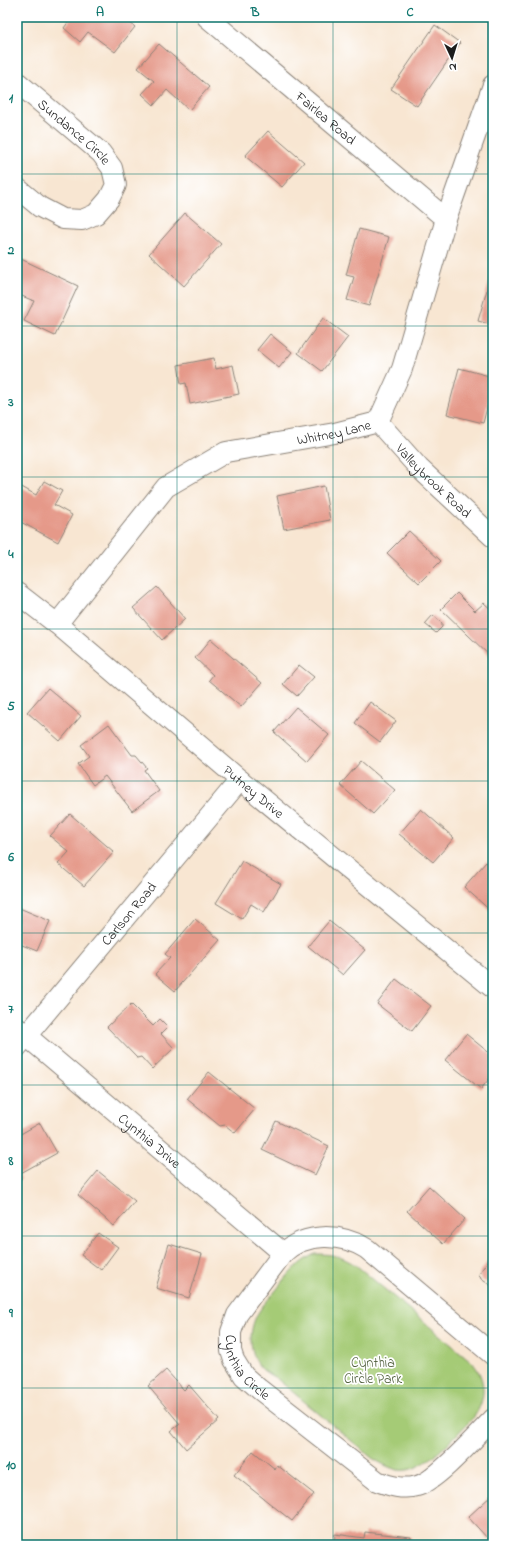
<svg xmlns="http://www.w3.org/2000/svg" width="510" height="1562" font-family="'Indie Flower',sans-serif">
	<rect width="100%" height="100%" fill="#fff"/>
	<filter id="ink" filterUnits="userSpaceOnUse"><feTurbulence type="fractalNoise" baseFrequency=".025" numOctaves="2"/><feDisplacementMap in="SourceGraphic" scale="8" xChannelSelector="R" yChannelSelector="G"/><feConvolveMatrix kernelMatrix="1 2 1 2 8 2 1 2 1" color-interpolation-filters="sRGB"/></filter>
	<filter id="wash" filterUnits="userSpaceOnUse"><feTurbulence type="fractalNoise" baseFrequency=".012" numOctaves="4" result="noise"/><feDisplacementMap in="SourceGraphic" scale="16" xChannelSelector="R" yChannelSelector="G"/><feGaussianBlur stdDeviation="0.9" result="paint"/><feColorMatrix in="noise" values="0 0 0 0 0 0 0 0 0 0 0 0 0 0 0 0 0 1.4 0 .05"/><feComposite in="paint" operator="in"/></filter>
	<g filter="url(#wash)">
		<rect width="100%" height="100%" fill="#f8e6d2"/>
		<!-- green -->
		<path fill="#a5cb76" stroke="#607449" d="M 315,1254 C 334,1254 341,1256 357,1266 L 472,1362 C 486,1379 487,1398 474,1417 C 456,1434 424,1475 398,1470 C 389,1468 380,1463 372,1458 L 276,1378 C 272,1376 267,1373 263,1370 C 248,1356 248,1330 258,1313 C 263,1304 271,1297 277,1289 C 289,1274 298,1262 315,1254 Z"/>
		<g id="blocks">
			<!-- building -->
			<path fill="#e59989" d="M 72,17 L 123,17 L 135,27 L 115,52 L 88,32 L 80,42 L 64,28 Z
				M 435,25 L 460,43 L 417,106 L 391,89 Z
				M 159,44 L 209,87 L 189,110 L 167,90 L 154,105 L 142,94 L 154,81 L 138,68 Z
				M 268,131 L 304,162 L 282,187 L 245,156 Z
				M 185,213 L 221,244 L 184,286 L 149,254 Z
				M 359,229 L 389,237 L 369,306 L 347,300 L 354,277 L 346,275 Z
				M 21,259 L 78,286 L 55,336 L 24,321 L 34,301 L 17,294 L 17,268 Z
				M 493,269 L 493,325 L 478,321 Z
				M 323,318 L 348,337 L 322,371 L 298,353 Z
				M 270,334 L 292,352 L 279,368 L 257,350 Z
				M 214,358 L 216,369 L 233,365 L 239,394 L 190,404 L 186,383 L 181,384 L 178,365 Z
				M 459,368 L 493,377 L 493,384 L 483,423 L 447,414 Z
				M 44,481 L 62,491 L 54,505 L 72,515 L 58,542 L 17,520 L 17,486 L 18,485 L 36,495 Z
				M 324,486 L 330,520 L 284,529 L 277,496 Z
				M 409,531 L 441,561 L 419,583 L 387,553 Z
				M 157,587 L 185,619 L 162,640 L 133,608 Z
				M 457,593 L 475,611 L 484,603 L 493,611 L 493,659 L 441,609 Z
				M 433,615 L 442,623 L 442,627 L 436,633 L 425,624 Z
				M 211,639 L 262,683 L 241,707 L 209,680 L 213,675 L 195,658 Z
				M 299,665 L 314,677 L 297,696 L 283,684 Z
				M 48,688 L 81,716 L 60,741 L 27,712 Z
				M 370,702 L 396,721 L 380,742 L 355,723 Z
				M 296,707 L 329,735 L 307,761 L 274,732 Z
				M 109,724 L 132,755 L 136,755 L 147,768 L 144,770 L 159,791 L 132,811 L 105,776 L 93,785 L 78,764 L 89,756 L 81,745 Z
				M 361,761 L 395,790 L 373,814 L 340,785 Z
				M 421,809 L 454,838 L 433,862 L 399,834 Z
				M 70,814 L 114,852 L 84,886 L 58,864 L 69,852 L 50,836 Z
				M 242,861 L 281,884 L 264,912 L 251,904 L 242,919 L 216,903 Z
				M 486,862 L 493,868 L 493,913 L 464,887 Z
				M 17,907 L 50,921 L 37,951 L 17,943 Z
				M 195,919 L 220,940 L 175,991 L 155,974 L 170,958 L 165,954 Z
				M 329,921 L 365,950 L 343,975 L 308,946 Z
				M 396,979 L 431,1006 L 412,1031 L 377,1004 Z
				M 131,1004 L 153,1026 L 160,1019 L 168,1027 L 161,1034 L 174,1048 L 152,1069 L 141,1057 L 137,1058 L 107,1027 Z
				M 466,1034 L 493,1056 L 493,1074 L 481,1089 L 445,1060 Z
				M 209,1072 L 255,1109 L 235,1133 L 225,1125 L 220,1126 L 187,1099 Z
				M 276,1121 L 329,1146 L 315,1175 L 262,1150 Z
				M 40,1123 L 57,1153 L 19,1174 L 21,1179 L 17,1182 L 17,1136 Z
				M 98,1171 L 135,1201 L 114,1226 L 78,1195 Z
				M 429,1186 L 465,1219 L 443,1244 L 407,1211 Z
				M 98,1233 L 118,1247 L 101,1270 L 81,1255 Z
				M 169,1244 L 202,1254 L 189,1298 L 156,1288 Z
				M 493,1253 L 493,1287 L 481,1279 L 479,1274 Z
				M 166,1370 L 184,1390 L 189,1385 L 219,1420 L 186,1449 L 171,1431 L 180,1424 L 148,1386 Z
				M 253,1451 L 275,1469 L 277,1465 L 314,1494 L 292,1521 L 234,1475 Z
				M 493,1494 L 493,1536 L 489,1540 L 468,1517 Z
				M 365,1532 L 411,1537 L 410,1545 L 334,1545 L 335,1534 L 364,1538 Z"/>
		</g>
	</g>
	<g filter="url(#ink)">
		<use href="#blocks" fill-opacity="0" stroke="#8a8177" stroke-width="1"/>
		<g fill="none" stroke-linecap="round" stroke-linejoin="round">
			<!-- minor casing -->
			<g stroke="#8a8177" stroke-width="22">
				<g id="minor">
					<path id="s1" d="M 207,17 L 446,219"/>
					<path id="s2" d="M 17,82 L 101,153 L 112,168 L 116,185 L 109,199 L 96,214 L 82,220 L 63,219 L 40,207 L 17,188"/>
					<path id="s3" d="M 378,422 L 419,468 L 493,537"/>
					<path id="s4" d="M 17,593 L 57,624 L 240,780 L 493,988"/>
					<path id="s5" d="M 57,624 L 166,487 L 226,452 L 335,433 L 378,422 L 402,369 L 446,219 L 493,85"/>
					<path id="s6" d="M 17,1028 L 283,1253"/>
					<path id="s7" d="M 17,1047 L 240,780"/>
					<path id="s8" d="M 493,1355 L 367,1249 C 341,1233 306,1232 283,1253 L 237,1315 L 231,1332 L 231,1351 L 234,1360 L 244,1376 L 259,1389 L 377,1481 C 390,1486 403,1490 417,1486 C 436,1482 477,1435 493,1419"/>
				</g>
			</g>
			<!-- minor -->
			<use href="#minor" stroke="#fff" stroke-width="20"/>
		</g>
	</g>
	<!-- grid -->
	<path fill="none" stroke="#0f766e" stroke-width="1" stroke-opacity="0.55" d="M 177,17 L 177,1545M 333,17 L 333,1545M 17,174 L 493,174M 17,326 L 493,326M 17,477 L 493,477M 17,629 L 493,629M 17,781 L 493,781M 17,933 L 493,933M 17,1085 L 493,1085M 17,1236 L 493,1236M 17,1388 L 493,1388"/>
	<g text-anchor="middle" stroke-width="3.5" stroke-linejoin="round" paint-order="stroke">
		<!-- street labels -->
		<g font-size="14" fill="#1c1c1c" stroke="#fff">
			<text dy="5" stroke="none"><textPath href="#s1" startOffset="156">Fairlea Road</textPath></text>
			<text dy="5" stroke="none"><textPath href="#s2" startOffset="76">Sundance Circle</textPath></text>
			<text dy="5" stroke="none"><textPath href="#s5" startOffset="354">Whitney Lane</textPath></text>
			<text dy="5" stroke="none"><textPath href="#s3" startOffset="81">Valleybrook Road</textPath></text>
			<text dy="5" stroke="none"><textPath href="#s4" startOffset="309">Putney Drive</textPath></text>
			<text dy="5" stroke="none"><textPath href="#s7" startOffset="174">Carlson Road</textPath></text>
			<text dy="5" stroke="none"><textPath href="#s6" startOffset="174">Cynthia Drive</textPath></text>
			<text dy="5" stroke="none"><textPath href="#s8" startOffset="391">Cynthia Circle</textPath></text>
		</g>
		<!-- park labels -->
		<g font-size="14" fill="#536240" stroke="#fff">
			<text x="373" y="1367">Cynthia<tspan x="373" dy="16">Circle Park</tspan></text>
		</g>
	</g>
	<!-- margin -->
	<rect width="510" height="1562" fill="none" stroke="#fff" stroke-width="44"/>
	<!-- north arrow -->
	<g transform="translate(452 58) rotate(176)" stroke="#ffffff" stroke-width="3" paint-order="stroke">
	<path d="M0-3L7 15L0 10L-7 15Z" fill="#1c1c1c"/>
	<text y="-6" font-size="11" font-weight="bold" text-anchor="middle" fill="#1c1c1c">N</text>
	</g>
	<rect x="22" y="22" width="466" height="1518" fill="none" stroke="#0f766e" stroke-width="1.5"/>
	<g font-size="13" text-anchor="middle" font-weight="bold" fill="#0f766e">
		<text x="100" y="16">A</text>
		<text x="255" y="16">B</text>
		<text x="410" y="16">C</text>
		<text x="11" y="102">1</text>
		<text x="11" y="254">2</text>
		<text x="11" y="406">3</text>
		<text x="11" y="558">4</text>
		<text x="11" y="710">5</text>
		<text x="11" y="861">6</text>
		<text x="11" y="1013">7</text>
		<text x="11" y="1165">8</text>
		<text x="11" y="1317">9</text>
		<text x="11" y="1469">10</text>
	</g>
</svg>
